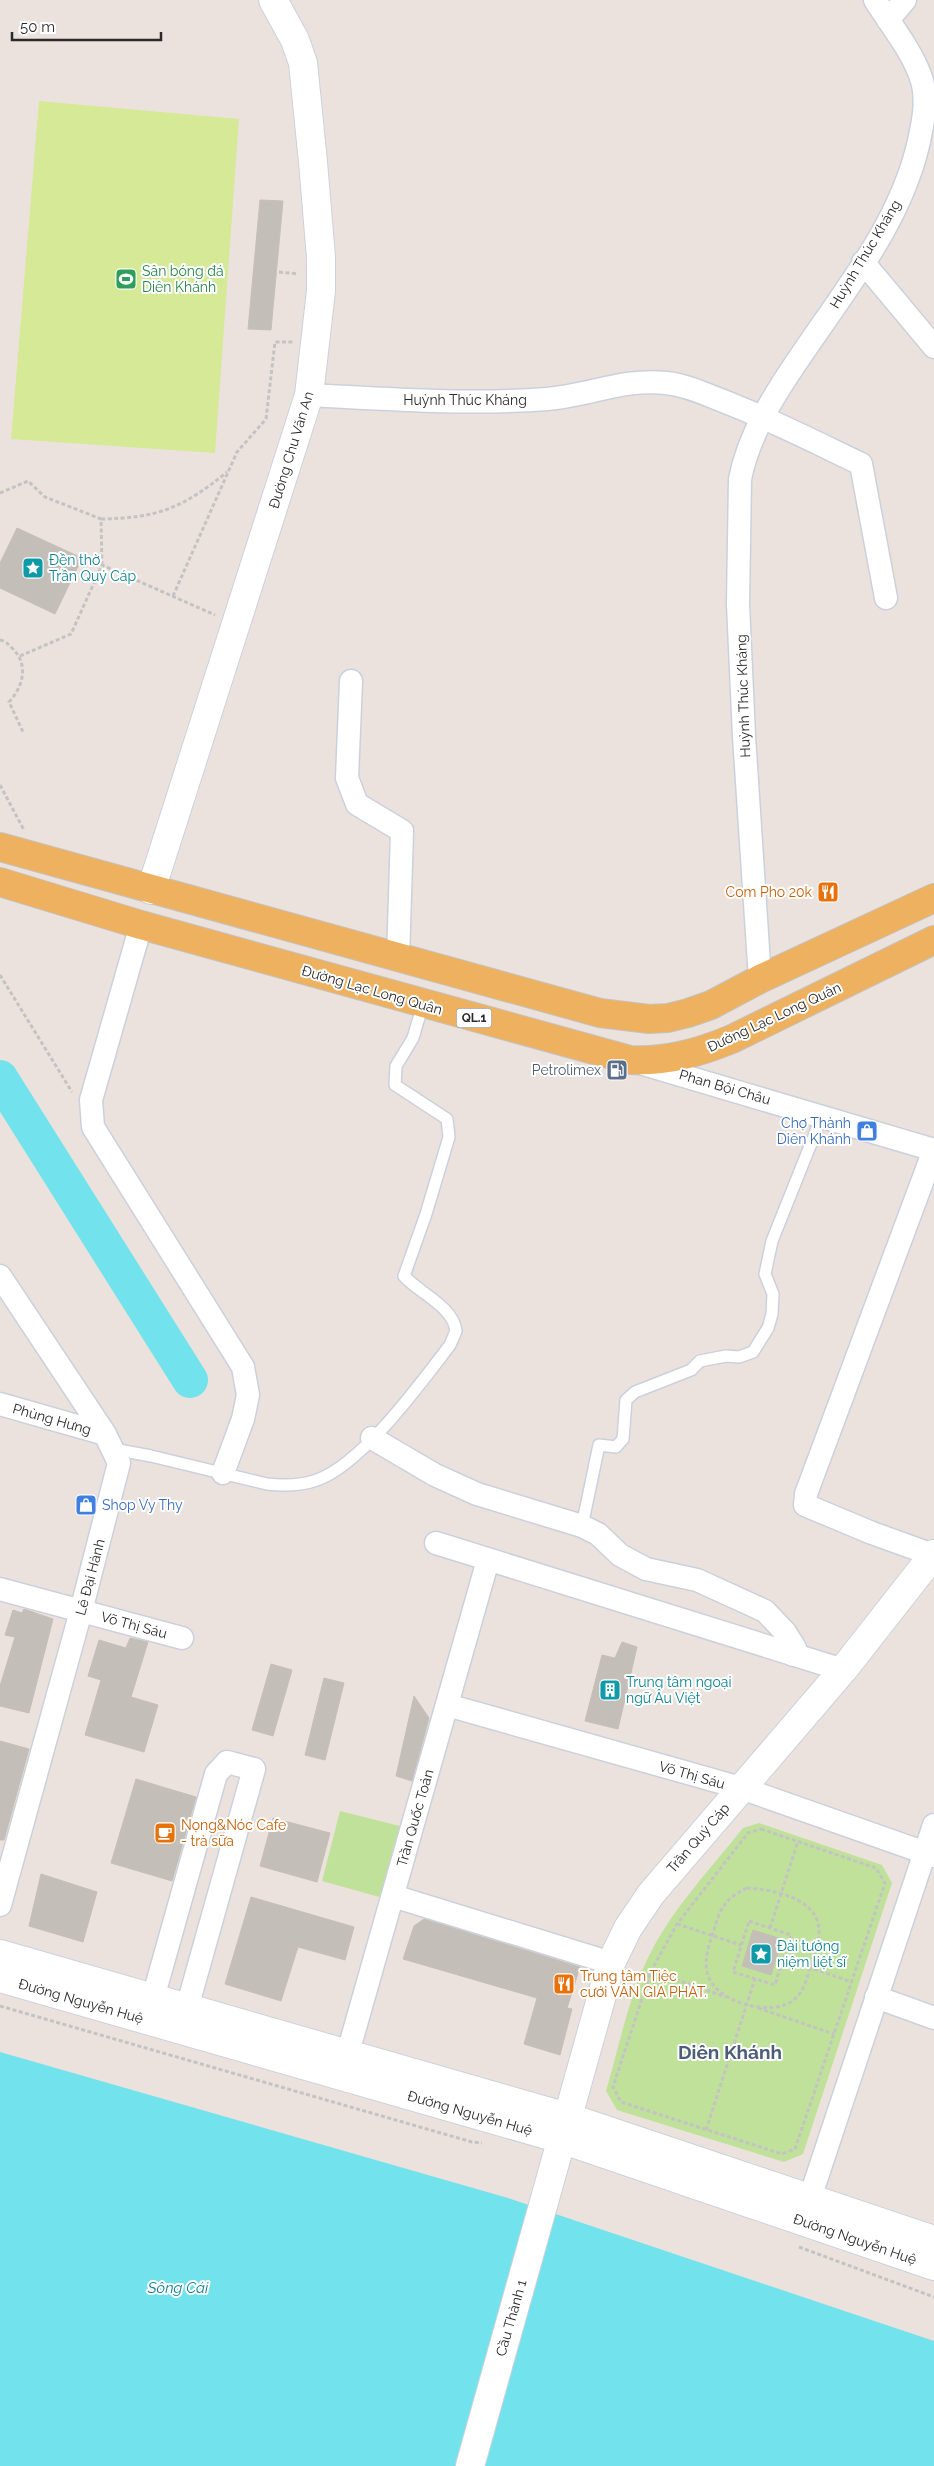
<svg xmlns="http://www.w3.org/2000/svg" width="934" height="2466" font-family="Raleway,sans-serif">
	<rect width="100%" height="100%" fill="#ece2dd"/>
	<!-- green -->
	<path fill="#c0e19a" d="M 340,1811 L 404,1827 L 383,1898 L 322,1881 Z
		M 759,1823 L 882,1865 L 892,1883 L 803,2154 L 784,2162 L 617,2110 L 606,2091 C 620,2044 629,1993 652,1950 C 675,1906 712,1867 743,1828 Z"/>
	<!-- pitch -->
	<path fill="#d6e996" d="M 39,101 L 239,119 L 215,453 L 11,439 Z"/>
	<!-- water -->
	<path fill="#72e3ec" d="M 0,2052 L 508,2198 L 934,2341 L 934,2466 L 0,2466 Z"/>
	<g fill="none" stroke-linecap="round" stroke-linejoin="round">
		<!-- river -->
		<path stroke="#72e3ec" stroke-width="36" d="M 0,1078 L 190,1380"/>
	</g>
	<!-- building -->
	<path fill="#c4beb8" stroke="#c7beb6" d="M 260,200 L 283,201 L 271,330 L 248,329 Z
		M 17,528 L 82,558 L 55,614 L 0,588 L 0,563 Z
		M 24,1609 L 53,1619 L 29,1713 L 0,1706 L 0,1686 L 15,1637 L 5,1635 L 13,1610 L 22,1613 Z
		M 130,1638 L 148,1642 L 131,1697 L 158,1705 L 144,1752 L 85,1735 L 101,1680 L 88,1676 L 99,1640 L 126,1648 Z
		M 622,1642 L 637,1647 L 618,1729 L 585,1721 L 602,1655 L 615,1658 Z
		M 271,1664 L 292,1670 L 273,1736 L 252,1730 Z
		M 324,1678 L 344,1683 L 325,1760 L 305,1755 Z
		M 414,1696 L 429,1718 L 412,1781 L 396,1776 Z
		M 0,1741 L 29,1749 L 4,1840 L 0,1840 Z
		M 136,1779 L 196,1797 L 172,1881 L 111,1863 Z
		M 273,1818 L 330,1833 L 317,1882 L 260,1866 Z
		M 41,1874 L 97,1892 L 83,1942 L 29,1926 Z
		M 251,1897 L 354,1927 L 345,1960 L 298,1947 L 281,2001 L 225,1984 Z
		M 424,1919 L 580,1967 L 567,2008 L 572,2009 L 560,2055 L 524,2044 L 537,1998 L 403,1959 L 414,1926 Z
		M 753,1930 L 782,1939 L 771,1975 L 742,1966 Z"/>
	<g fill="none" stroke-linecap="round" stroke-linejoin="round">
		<!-- lane casing -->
		<g stroke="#cbd1dc" stroke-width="14">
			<path id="lane" d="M 113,1449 L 151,1456 L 267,1484 C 284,1486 300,1486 317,1480 C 363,1463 420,1384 450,1345 L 456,1331 C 453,1306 419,1293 404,1276 L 426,1214 L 449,1137 L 447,1119 L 395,1085 L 396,1066 L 413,1038 L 423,1004
				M 582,1526 L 599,1445 L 616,1447 L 623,1439 L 626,1400 L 635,1392 L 691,1370 L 700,1361 L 726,1356 L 739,1357 L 753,1352 L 768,1328 L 772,1314 L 773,1294 L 765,1274 L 772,1241 L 822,1116"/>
		</g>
		<!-- street casing -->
		<g stroke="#cbd1dc" stroke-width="25">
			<path id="street" d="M 888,20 L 905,0
				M 863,262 L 934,347
				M 309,395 C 388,399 468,405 547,399 C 587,396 625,378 666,383 C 686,385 705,394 723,401 C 770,419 815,442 861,464 L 886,598
				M 351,681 L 347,778 L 357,804 L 402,831 L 398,959
				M 141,925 L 91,1100 L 93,1127 L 243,1367 L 248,1395 L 243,1419 L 223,1473
				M 760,979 L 744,736 L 738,604 L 740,479 C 749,434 774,395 800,357 C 847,287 906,216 921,131 C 925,113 927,92 920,75 C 910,48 890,24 875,0
				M 640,1063 L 934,1150
				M 0,1276 L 105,1434 L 119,1463 L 81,1611 L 0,1905
				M 0,1404 L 105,1434
				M 372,1438 L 435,1475 L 477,1494 L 582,1526 L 598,1534 L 620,1555 L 646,1569 L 697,1580 L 765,1611 L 785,1632 L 795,1648 L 793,1655
				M 436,1543 L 843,1670
				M 933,1555 L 872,1533 L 805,1505 L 806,1494 L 934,1150
				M 0,1589 L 182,1638
				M 447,1705 L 741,1788 L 934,1856
				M 393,1896 L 611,1963
				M 876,1997 L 934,2018
				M 153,1998 L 216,1774 L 227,1762 L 254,1769 L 187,2008
				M 343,2070 L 488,1560
				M 805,2213 L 934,1825"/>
		</g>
		<!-- secondary casing -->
		<g stroke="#cbd1dc" stroke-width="30">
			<path id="secondary" d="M 151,890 L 309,395 L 321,291 L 321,258 L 313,162 L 303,63 L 295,40 L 273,0
				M 0,1954 L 567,2117 L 934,2240
				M 0,1978 L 561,2139 L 934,2266
				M 470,2466 L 611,1963 L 628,1928 L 651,1894 L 843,1670 L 934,1554"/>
		</g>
		<!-- primary casing -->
		<g stroke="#c3c3c3" stroke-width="30">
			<path id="primary" d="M 0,847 L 600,1013 L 649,1019 L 668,1018 L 688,1013 L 711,1005 L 760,979 L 934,898
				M 0,882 L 141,925 L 630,1060 C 666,1062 698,1053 732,1039 L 934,940"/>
		</g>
		<!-- path -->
		<path stroke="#c3c3c3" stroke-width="3" stroke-dasharray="4 2.5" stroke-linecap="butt" d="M 279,272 L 298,274
			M 0,493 L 28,481 L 45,497 L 101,519 L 102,565
			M 101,519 C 158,518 183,508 227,472
			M 173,596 L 237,452 L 266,419 L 275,342 L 291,342 L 291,340
			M 0,640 C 6,641 9,645 13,649 C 29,665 23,687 9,702 L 23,732
			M 20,656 L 71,634 L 102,565 L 215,615
			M 0,785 L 24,830
			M 0,975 L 72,1092
			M 761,1829 L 876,1868 L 885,1883 L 795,2149 L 782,2154 L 621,2102 L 613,2087 L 651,1971 L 677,1924 L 748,1833 Z
			M 747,1888 C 774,1890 821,1898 819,1934 C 818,1944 814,1954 811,1964 C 808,1975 805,1989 796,1998 C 775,2019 716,2003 708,1975 C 703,1960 709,1945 714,1930 C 720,1908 726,1898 747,1888 Z
			M 749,1921 L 791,1935 L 775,1985 L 733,1972 Z
			M 677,1924 L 741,1945
			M 770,1928 L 798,1841
			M 783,1959 L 852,1982
			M 651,1971 L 726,1997
			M 0,2006 L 472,2142 L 482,2143
			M 758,2008 L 834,2034
			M 706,2130 L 755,1979
			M 799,2247 L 934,2297"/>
		<!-- lane -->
		<use href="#lane" stroke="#fff" stroke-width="11"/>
		<!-- street -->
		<use href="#street" stroke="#fff" stroke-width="22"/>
		<!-- secondary -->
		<use href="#secondary" stroke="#fff" stroke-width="28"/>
		<!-- primary -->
		<use href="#primary" stroke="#edb160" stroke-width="28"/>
	</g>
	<!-- icons -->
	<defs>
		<g id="stadium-square" transform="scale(1.125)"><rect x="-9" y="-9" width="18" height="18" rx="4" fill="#2e9e5b" stroke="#fff"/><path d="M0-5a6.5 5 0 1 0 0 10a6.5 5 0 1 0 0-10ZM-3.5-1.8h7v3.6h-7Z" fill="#fff"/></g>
		<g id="sight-square" transform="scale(1.125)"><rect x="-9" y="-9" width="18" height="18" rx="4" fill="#0f9aa8" stroke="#fff"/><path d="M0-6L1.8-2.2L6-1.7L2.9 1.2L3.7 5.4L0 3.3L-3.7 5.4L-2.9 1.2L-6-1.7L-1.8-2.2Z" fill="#fff"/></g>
		<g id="restaurant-square" transform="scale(1.125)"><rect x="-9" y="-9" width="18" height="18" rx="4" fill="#e8710a" stroke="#fff"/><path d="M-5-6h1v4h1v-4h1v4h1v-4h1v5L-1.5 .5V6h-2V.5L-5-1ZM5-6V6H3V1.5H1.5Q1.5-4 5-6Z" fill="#fff"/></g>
		<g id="fuel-square" transform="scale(1.125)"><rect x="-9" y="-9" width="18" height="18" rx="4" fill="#5c6f8a" stroke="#fff"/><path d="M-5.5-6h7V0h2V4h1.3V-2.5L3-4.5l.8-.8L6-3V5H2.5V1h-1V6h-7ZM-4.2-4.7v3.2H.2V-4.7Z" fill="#fff"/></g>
		<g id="shop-square" transform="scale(1.125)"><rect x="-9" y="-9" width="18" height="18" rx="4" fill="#3f7fe0" stroke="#fff"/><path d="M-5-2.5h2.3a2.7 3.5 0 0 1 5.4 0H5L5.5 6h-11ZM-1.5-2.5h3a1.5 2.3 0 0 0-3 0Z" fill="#fff"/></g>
		<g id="building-square" transform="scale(1.125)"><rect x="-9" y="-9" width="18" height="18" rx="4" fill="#0f9aa8" stroke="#fff"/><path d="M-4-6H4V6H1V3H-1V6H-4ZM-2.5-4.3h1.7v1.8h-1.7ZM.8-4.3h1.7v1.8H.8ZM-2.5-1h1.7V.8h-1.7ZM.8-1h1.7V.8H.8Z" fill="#fff"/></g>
		<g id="cafe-square" transform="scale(1.125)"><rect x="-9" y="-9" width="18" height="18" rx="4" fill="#e8710a" stroke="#fff"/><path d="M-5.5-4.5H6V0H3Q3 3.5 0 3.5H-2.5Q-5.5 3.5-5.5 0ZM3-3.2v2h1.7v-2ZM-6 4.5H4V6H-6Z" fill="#fff"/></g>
	</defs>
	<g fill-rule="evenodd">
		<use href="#stadium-square" x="126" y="279"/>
		<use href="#sight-square" x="33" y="568"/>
		<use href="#restaurant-square" x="828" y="892"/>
		<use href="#fuel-square" x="617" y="1070"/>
		<use href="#shop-square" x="867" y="1131"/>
		<use href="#shop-square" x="86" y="1505"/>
		<use href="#building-square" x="610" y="1690"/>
		<use href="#cafe-square" x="165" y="1833"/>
		<use href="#sight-square" x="761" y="1954"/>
		<use href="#restaurant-square" x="564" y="1984"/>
	</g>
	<g text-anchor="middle" stroke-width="4" stroke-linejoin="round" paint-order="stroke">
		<!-- shield labels -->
		<rect fill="#fff" stroke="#6a6a6a" stroke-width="1" x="456.5" y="1008.5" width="35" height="19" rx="4"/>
		<g font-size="12" font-weight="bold" fill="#2a2a2a">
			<text x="474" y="1022">QL.1</text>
		</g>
		<!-- street labels -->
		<g font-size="14" fill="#2a2a2a" stroke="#fff">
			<text transform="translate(865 254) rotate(-59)" y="5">Huỳnh Thúc Kháng</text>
			<text x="465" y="405">Huỳnh Thúc Kháng</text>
			<text transform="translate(291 450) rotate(-73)" y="5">Đường Chu Văn An</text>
			<text transform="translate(743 696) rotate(-92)" y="5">Huỳnh Thúc Kháng</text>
			<text transform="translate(372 990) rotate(16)" y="5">Đường Lạc Long Quân</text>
			<text transform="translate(774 1017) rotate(-25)" y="5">Đường Lạc Long Quân</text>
			<text transform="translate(725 1087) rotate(16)" y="5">Phan Bội Châu</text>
			<text transform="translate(52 1419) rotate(16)" y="5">Phùng Hưng</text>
			<text transform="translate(90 1577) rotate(-75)" y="5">Lê Đại Hành</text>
			<text transform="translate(134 1625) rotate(15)" y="5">Võ Thị Sáu</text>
			<text transform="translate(692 1775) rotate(16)" y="5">Võ Thị Sáu</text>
			<text transform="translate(415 1818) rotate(-74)" y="5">Trần Quốc Toản</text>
			<text transform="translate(698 1838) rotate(-49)" y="5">Trần Quý Cáp</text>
			<text transform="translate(81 2001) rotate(16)" y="5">Đường Nguyễn Huệ</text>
			<text transform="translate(470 2113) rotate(16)" y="5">Đường Nguyễn Huệ</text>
			<text transform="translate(855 2239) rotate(19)" y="5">Đường Nguyễn Huệ</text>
			<text transform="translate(511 2318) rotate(-74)" y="5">Cầu Thành 1</text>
		</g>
		<!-- leisure labels -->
		<g font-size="14" fill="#27864d" stroke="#fff" text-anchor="start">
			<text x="142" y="276">Sân bóng đá<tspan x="142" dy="16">Diên Khánh</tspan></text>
		</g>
		<!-- culture labels -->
		<g font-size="14" fill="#0d838f" stroke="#fff" text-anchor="start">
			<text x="49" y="565">Đền thờ<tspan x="49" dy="16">Trần Quý Cáp</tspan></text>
			<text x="626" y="1687">Trung tâm ngoại<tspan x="626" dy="16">ngữ Âu Việt</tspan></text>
			<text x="777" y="1951">Đài tưởng<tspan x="777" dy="16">niệm liệt sĩ</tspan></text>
		</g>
		<!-- food labels -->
		<g font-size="14" fill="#c56008" stroke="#fff" text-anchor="start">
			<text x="812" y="897" text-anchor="end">Com Pho 20k</text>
			<text x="181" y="1830">Nọng&amp;Nóc Cafe<tspan x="181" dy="16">- trà sữa</tspan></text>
			<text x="580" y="1981">Trung tâm Tiệc<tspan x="580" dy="16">cưới VÂN GIA PHÁT.</tspan></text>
		</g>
		<!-- service labels -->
		<g font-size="14" fill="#4e5e75" stroke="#fff" text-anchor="end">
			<text x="601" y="1075">Petrolimex</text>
		</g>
		<!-- shop labels -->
		<g font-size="14" fill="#366cbe" stroke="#fff" text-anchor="end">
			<text x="851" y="1128">Chợ Thành<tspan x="851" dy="16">Diên Khánh</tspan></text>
			<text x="102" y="1510" text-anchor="start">Shop Vy Thy</text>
		</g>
		<!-- water labels -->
		<g font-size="15" font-style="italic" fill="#107e91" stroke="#fff">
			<text x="178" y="2293">Sông Cái</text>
		</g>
		<!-- district labels -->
		<g font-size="19" font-weight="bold" fill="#4c5d7a" stroke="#fff">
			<text x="730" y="2059">Diên Khánh</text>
		</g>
	</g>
	<!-- scale -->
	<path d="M12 32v8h149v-8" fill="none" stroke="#2a2a2a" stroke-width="2.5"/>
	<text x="20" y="32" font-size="15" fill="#2a2a2a" stroke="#ffffff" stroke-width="4" paint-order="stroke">50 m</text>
</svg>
